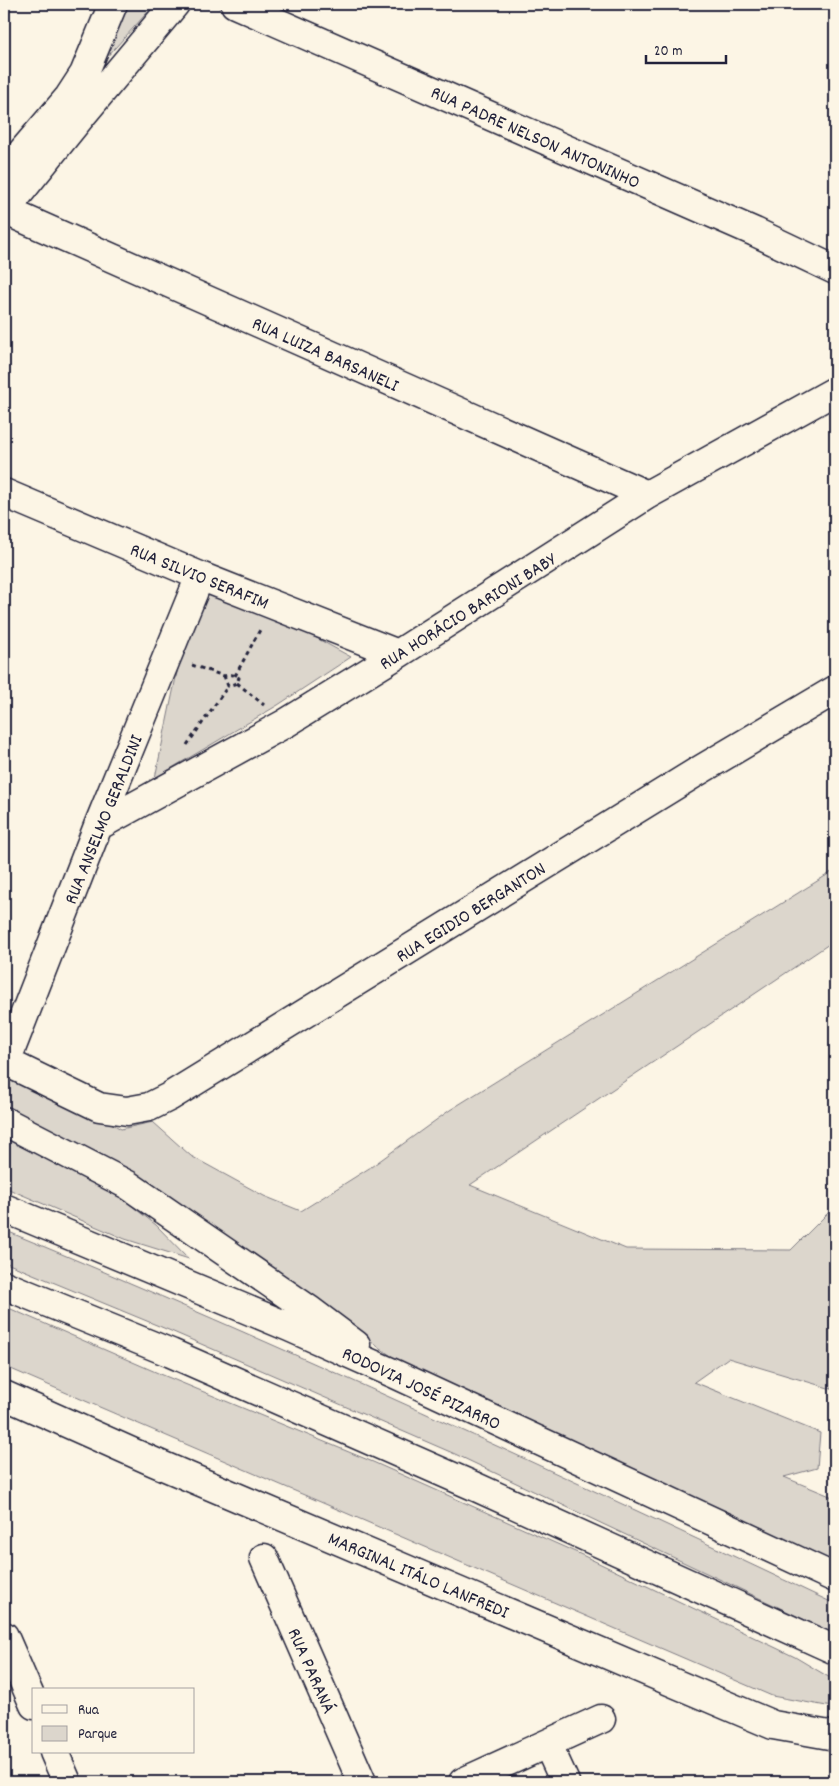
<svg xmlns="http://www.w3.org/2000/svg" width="839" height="1786" font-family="Dekko,sans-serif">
	<rect width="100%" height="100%" fill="#fcf5e5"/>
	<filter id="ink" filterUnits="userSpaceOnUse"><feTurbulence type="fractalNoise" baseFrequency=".02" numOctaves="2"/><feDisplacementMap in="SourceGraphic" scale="10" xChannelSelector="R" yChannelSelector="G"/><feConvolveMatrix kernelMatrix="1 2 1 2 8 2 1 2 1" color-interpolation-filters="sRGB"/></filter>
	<g filter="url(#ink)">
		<!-- green -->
		<path fill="#dcd6cc" stroke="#7f7c84" d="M 122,4 L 155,4 L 95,70 Z
			M 206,594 L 276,616 L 351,657 L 278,705 L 155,778 L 180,658 Z
			M 835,870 L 835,940 L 470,1185 L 626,1249 L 791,1250 L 835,1206 L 835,1390 L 728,1358 L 694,1382 L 820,1433 L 817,1468 L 784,1477 L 835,1498 L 835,1563 L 407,1367 L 121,1167 L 25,1116 L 4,1107 L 4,1070 L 93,1112 L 121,1129 L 153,1122 L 191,1156 L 264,1196 L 301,1211 L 371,1167 L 450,1110 Z
			M 4,1138 L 118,1195 L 156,1225 L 189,1259 L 125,1239 L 4,1187 Z
			M 4,1230 C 285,1346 560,1474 835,1604 L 835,1634 L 455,1454 L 171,1331 L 4,1262 Z
			M 4,1306 L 158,1373 L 373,1462 L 582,1555 L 795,1657 L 832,1679 L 832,1707 L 772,1696 L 4,1366 Z"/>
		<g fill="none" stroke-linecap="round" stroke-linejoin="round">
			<!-- minor casing -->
			<g stroke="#22223b" stroke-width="31">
				<path id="minor" d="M 235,4 L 755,232 L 835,270
					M 4,210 L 647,495
					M 4,493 L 200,576 L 398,654
					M 98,826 L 286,723 L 398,654 L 647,495 L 835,391
					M 4,1061 L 99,1107 L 127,1111 L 149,1107 L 169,1097 L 695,773 L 835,690
					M 6,1062 L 98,826 L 200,576
					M 264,1558 L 362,1782
					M 4,1636 L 34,1705
					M 548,1745 L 565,1782
					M 54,1752 L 67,1782
					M 463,1782 L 601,1719"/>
			</g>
			<!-- major casing -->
			<g stroke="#22223b" stroke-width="31">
				<path id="major" d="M 4,173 L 69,97 L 84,74 L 113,4
					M 4,212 L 83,114 L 175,4
					M 4,1121 L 128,1185 L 308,1309 L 356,1345
					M 4,1208 L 289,1327 L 395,1374 L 835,1578
					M 4,1285 L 171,1353 L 476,1487 L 835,1650
					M 4,1395 L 154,1462 L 773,1725 L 835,1736"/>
			</g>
			<!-- path -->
			<path stroke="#22223b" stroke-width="3" stroke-dasharray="4 4" stroke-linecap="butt" d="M 192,665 L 224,676 C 230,674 234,674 239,678 L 237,683 L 228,686 L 224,676
				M 235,676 L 261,628
				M 237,683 L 264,705
				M 187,745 L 228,686"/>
			<!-- minor -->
			<use href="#minor" stroke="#fcf5e5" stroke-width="28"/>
			<!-- major -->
			<use href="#major" stroke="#fcf5e5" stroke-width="28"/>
		</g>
	</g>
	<g text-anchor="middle" stroke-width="4" stroke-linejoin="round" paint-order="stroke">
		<!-- street labels -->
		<g font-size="19" fill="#22223b" stroke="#fcf5e5">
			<text transform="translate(536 136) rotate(24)" y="7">RUA PADRE NELSON ANTONINHO</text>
			<text transform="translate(326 353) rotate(24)" y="7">RUA LUIZA BARSANELI</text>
			<text transform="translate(200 575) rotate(22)" y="7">RUA SILVIO SERAFIM</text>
			<text transform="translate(467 610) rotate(-32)" y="7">RUA HORÁCIO BARIONI BABY</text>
			<text transform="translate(102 819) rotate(-68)" y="7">RUA ANSELMO GERALDINI</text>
			<text transform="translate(470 911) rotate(-32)" y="7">RUA EGIDIO BERGANTON</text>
			<text transform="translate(422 1387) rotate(25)" y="7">RODOVIA JOSÉ PIZARRO</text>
			<text transform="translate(419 1574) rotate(23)" y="7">MARGINAL ITÁLO LANFREDI</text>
			<text transform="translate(313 1670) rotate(66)" y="7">RUA PARANÁ</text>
		</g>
	</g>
	<!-- margin -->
	<rect width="839" height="1786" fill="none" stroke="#fcf5e5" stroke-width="20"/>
	<rect x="10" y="10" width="819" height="1766" fill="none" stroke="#22223b" stroke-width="2" filter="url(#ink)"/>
	<!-- legend -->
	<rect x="32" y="1688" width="162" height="65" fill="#fcf5e5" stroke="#a5a1a1"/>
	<rect x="42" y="1705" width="25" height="8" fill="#fcf5e5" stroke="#a5a1a1"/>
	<text x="78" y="1714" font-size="15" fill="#22223b">Rua</text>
	<rect x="42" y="1726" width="25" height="15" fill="#dcd6cc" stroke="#a5a1a1"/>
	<text x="78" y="1738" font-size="15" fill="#22223b">Parque</text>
	<!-- scale -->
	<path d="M646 55v8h80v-8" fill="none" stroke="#22223b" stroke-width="2.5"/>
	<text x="654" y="55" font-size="15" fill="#22223b" stroke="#fcf5e5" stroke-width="4" paint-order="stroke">20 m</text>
</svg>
